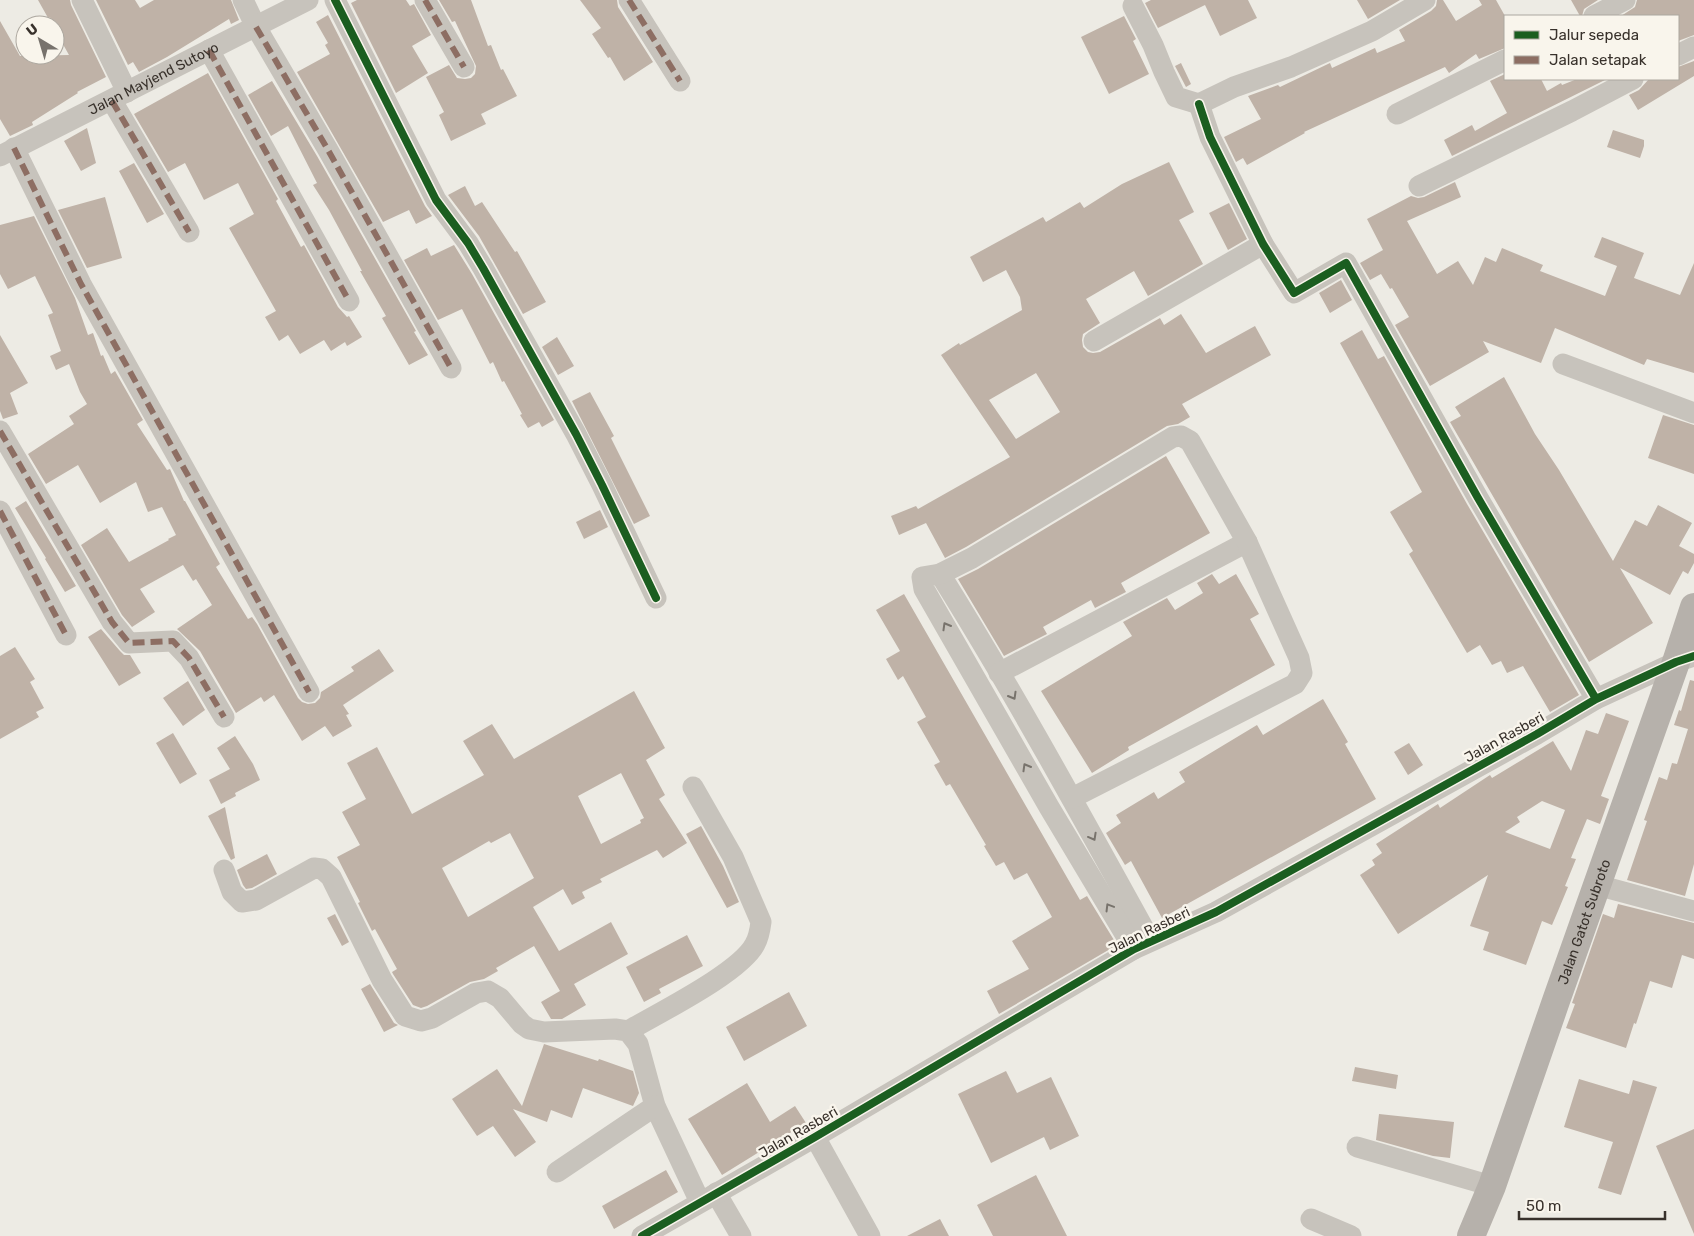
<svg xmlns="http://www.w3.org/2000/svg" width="1694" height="1236" font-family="Rubik,sans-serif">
	<rect width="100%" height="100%" fill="#edebe4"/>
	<!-- building -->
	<path fill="#bfb2a7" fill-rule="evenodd" d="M 38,0 L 70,0 L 71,5 L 106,77 L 77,92 L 78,93 L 32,122 L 33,125 L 10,136 L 0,119 L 0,21 L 20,56 L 69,55 L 55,30 L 55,25 L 52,25 Z
		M 96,0 L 135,0 L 140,8 L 154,0 L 231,0 L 239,20 L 231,24 L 229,19 L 167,57 L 139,72 L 133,62 L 128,65 Z
		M 357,0 L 406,0 L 410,6 L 414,4 L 431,35 L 412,46 L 428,73 L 396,93 L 351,3 Z
		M 439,0 L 471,0 L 488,46 L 491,45 L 501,70 L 503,69 L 517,96 L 481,114 L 486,124 L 451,141 L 439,115 L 444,112 L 426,77 L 449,65 L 457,78 L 465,79 L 471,78 L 475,74 L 476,66 L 455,21 L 452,22 Z
		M 580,0 L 617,0 L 618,7 L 653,62 L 624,81 L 610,57 L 608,58 L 592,34 L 601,28 Z
		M 1151,0 L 1248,0 L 1257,18 L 1220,36 L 1205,5 L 1158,28 L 1145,3 Z
		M 1357,0 L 1400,0 L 1368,19 Z
		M 1437,0 L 1443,0 L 1456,21 L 1482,5 L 1479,0 L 1496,0 L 1505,16 L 1505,48 L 1479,59 L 1476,54 L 1449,73 L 1445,67 L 1304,132 L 1305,133 L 1247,165 L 1243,158 L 1236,162 L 1224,137 L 1261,119 L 1248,96 L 1278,85 L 1280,87 L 1330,63 L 1332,68 L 1375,48 L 1377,53 L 1405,41 L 1399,30 L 1431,11 L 1436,6 Z
		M 1571,0 L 1598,0 L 1584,9 L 1582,16 L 1580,16 Z
		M 1637,0 L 1694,0 L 1694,35 L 1678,41 L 1678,16 L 1621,16 L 1635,7 Z
		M 328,15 L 425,206 L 432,216 L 416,224 L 409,210 L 383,222 L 297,72 L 330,54 L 325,45 L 328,43 L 316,22 Z
		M 1124,16 L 1136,39 L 1133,41 L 1149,74 L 1109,94 L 1081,37 Z
		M 1694,61 L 1694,76 L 1638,110 L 1629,95 L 1639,90 L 1649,79 L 1678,79 L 1678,67 Z
		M 1181,63 L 1191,84 L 1186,87 L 1175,66 Z
		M 208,73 L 278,199 L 276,201 L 301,247 L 304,245 L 338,307 L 347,317 L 349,316 L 362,337 L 347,346 L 345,342 L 331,351 L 324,340 L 300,354 L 288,335 L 279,341 L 265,317 L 276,311 L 229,228 L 254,214 L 238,183 L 204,200 L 185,163 L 168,172 L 134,114 Z
		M 1505,74 L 1505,79 L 1541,79 L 1547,91 L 1561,83 L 1562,85 L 1577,79 L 1607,79 L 1452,156 L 1444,140 L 1472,125 L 1475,131 L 1507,113 L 1490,81 Z
		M 272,81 L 317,156 L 416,331 L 414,332 L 428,355 L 409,365 L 382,318 L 386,316 L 360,271 L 362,271 L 329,210 L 313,185 L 317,183 L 288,126 L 271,136 L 248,95 Z
		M 87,128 L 96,163 L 81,171 L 64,141 Z
		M 1613,130 L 1644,140 L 1644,146 L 1640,158 L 1607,147 Z
		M 1169,162 L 1194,212 L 1179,220 L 1203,264 L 1148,296 L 1134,271 L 1086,299 L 1100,323 L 1083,334 L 1082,340 L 1083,347 L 1088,352 L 1093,353 L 1100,352 L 1160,318 L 1164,325 L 1181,314 L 1206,353 L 1255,326 L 1271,355 L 1182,404 L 1190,417 L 1178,424 L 1167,426 L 966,547 L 945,558 L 926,523 L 899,535 L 891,516 L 916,506 L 918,509 L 1010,457 L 941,355 L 959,343 L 960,345 L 1022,310 L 1020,297 L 1006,270 L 983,282 L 970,257 L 1043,217 L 1046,222 L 1080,202 L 1084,208 L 1122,184 ZM 1036,373 L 1060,412 L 1016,439 L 989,400 Z
		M 134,163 L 164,214 L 147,223 L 119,171 Z
		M 1455,182 L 1461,197 L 1407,221 L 1437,274 L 1458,261 L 1473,285 L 1485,257 L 1496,262 L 1502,248 L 1543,265 L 1540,271 L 1605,296 L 1617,266 L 1594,257 L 1602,237 L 1644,253 L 1634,278 L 1680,295 L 1694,263 L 1694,373 L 1647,359 L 1644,365 L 1555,328 L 1541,363 L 1483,341 L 1489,352 L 1430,386 L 1395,325 L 1409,317 L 1392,288 L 1390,289 L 1381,274 L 1370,280 L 1360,263 L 1383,250 L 1367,219 L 1411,196 L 1418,198 L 1424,197 Z
		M 465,186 L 475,206 L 482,202 L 515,252 L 517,251 L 546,302 L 523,314 L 479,236 L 448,195 Z
		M 105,197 L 122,258 L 87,268 L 58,210 Z
		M 1229,203 L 1247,239 L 1228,250 L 1209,213 Z
		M 34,216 L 75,298 L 88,335 L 93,333 L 101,356 L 103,355 L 111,374 L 115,371 L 143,420 L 137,424 L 167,470 L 170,469 L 184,501 L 185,501 L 220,564 L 216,567 L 248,619 L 252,617 L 257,624 L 298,698 L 302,702 L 308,704 L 315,703 L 320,698 L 321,692 L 354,671 L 351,667 L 379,649 L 394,671 L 343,705 L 349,714 L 346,715 L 352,726 L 333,737 L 325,726 L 302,741 L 274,695 L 264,702 L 261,697 L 236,713 L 200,651 L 177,629 L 212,605 L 196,579 L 193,581 L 183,565 L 140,589 L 155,612 L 132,627 L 122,615 L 81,545 L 107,528 L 129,562 L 169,540 L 168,539 L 176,535 L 162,507 L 148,512 L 136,482 L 100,503 L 78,465 L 46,484 L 28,454 L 74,424 L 69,416 L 87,404 L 80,392 L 69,364 L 56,370 L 50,356 L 61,351 L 48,315 L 53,313 L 35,276 L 8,289 L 0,274 L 0,225 Z
		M 454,245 L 472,274 L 554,420 L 542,427 L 539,422 L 528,428 L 520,415 L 522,414 L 504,381 L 502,382 L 493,362 L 490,364 L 462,309 L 438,320 L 404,260 L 427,248 L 431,256 Z
		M 1341,280 L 1352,300 L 1330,313 L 1319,293 Z
		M 1362,330 L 1378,359 L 1384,356 L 1467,504 L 1579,695 L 1550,712 L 1523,666 L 1507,673 L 1501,661 L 1492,665 L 1480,645 L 1467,653 L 1409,554 L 1413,551 L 1390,512 L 1422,492 L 1340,343 Z
		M 0,335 L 28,383 L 10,393 L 18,414 L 3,419 L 0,411 Z
		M 557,337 L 574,366 L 558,375 L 542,347 Z
		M 1504,377 L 1535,434 L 1559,470 L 1613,561 L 1635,520 L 1647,526 L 1658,505 L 1692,523 L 1679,546 L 1694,554 L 1694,563 L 1688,574 L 1683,571 L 1670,595 L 1620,568 L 1653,623 L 1589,662 L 1450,422 L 1461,416 L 1455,407 Z
		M 590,392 L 614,436 L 611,438 L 650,516 L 634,524 L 572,401 Z
		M 1663,415 L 1694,425 L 1694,474 L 1648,458 Z
		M 1166,456 L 1210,533 L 1121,583 L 1126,592 L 1095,608 L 1091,600 L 1043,627 L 1047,634 L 1004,656 L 958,579 L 978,569 Z
		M 26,501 L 76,586 L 65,592 L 45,559 L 46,558 L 15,508 Z
		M 600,510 L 608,527 L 584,539 L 576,522 Z
		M 1212,574 L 1219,584 L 1236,574 L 1259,614 L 1250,619 L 1275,665 L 1128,747 L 1129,750 L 1092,773 L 1041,691 L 1132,636 L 1123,622 L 1167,598 L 1175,610 L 1203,593 L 1197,583 Z
		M 904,594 L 1080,900 L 1087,896 L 1117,945 L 999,1014 L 987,991 L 1029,969 L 1012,941 L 1052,917 L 1027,873 L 1014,880 L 1004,862 L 996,866 L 984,846 L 986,845 L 950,784 L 946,786 L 934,765 L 940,762 L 917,722 L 926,717 L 903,676 L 898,680 L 886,659 L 900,651 L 876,610 Z
		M 101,629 L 120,651 L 124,655 L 130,655 L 141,673 L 119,686 L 88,637 Z
		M 15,647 L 35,679 L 30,682 L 44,708 L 36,712 L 39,717 L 0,739 L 0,656 Z
		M 1690,680 L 1694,681 L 1694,864 L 1685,896 L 1627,880 L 1647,821 L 1644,820 L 1659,777 L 1667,780 L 1672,763 L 1677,764 L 1688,729 L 1674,725 L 1679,710 L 1681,711 Z
		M 188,681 L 205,710 L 183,726 L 163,698 Z
		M 634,691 L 665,748 L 646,760 L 665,795 L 659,799 L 687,843 L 663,858 L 657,850 L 600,879 L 602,882 L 582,892 L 585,898 L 572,905 L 563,889 L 533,907 L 559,951 L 611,922 L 628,954 L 574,984 L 586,1005 L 562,1019 L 551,1019 L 541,1002 L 560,991 L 534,946 L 496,968 L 498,971 L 484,979 L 470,982 L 427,1006 L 421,1008 L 413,1005 L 393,974 L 392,972 L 397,969 L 375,929 L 372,931 L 358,903 L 360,902 L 337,857 L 360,845 L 342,812 L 366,799 L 347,763 L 377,747 L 412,814 L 484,775 L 463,741 L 492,724 L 514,759 ZM 621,773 L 644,818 L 640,820 L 641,823 L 601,844 L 578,796 ZM 510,833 L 534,878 L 468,917 L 442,868 L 489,841 L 491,843 Z
		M 1323,699 L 1348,742 L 1345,744 L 1376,799 L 1162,918 L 1131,861 L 1125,865 L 1106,833 L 1121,823 L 1116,815 L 1154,792 L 1158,799 L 1185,782 L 1179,772 L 1257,725 L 1263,735 Z
		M 1606,713 L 1629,721 L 1601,796 L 1609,799 L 1600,824 L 1587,819 L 1571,858 L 1576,859 L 1565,886 L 1568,887 L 1558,911 L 1552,925 L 1542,921 L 1526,965 L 1483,950 L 1489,932 L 1470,926 L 1488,875 L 1398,934 L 1360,875 L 1375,865 L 1372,860 L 1382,853 L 1376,844 L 1438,804 L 1440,808 L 1490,775 L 1492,778 L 1553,741 L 1571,771 L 1586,730 L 1598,734 ZM 1542,801 L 1565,810 L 1550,849 L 1505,832 L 1520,822 L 1517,817 Z
		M 173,733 L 197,774 L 180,784 L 156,743 Z
		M 235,736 L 253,764 L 260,780 L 235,793 L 236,796 L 221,804 L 209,780 L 230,769 L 217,748 Z
		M 1409,743 L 1423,765 L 1408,775 L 1394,752 Z
		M 225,807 L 235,858 L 231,860 L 208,816 Z
		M 701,826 L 723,866 L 739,902 L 727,908 L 686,834 Z
		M 267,854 L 277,874 L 252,888 L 246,889 L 243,885 L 237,870 Z
		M 1618,904 L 1694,923 L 1694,959 L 1682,955 L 1672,988 L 1650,981 L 1636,1024 L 1634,1023 L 1626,1048 L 1566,1028 L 1575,1004 L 1572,1003 L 1603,914 L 1614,918 Z
		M 335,914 L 349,942 L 342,946 L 327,918 Z
		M 687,935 L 703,966 L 659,989 L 661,993 L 644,1002 L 626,967 Z
		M 370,984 L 394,1023 L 398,1025 L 384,1032 L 361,989 Z
		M 789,992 L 807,1026 L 744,1061 L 726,1027 Z
		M 544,1044 L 598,1061 L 599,1059 L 633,1071 L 639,1093 L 633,1106 L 583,1088 L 572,1118 L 551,1110 L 547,1122 L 513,1109 L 536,1142 L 515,1157 L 493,1126 L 477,1136 L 452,1099 L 497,1069 L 522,1106 Z
		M 1355,1067 L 1398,1075 L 1396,1089 L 1352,1081 Z
		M 1006,1071 L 1017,1093 L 1051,1077 L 1079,1136 L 1050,1150 L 1044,1137 L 991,1163 L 958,1094 Z
		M 1579,1079 L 1629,1094 L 1633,1080 L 1657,1087 L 1621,1195 L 1598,1188 L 1613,1142 L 1564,1127 Z
		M 747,1083 L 770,1122 L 795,1106 L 806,1123 L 722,1175 L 688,1119 Z
		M 1379,1114 L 1454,1122 L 1450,1158 L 1433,1156 L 1376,1140 Z
		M 1694,1129 L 1694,1234 L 1656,1146 Z
		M 666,1170 L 678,1192 L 614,1229 L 602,1206 Z
		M 1036,1175 L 1067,1236 L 993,1236 L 977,1205 Z
		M 940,1219 L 949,1236 L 907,1236 Z"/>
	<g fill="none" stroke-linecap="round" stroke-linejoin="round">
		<!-- minor -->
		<g stroke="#c7c3bc" stroke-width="21">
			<path d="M 82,0 L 127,92"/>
			<path d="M 243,0 L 256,27 L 328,150 L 451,368"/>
			<path d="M 335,0 L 436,200 L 468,243 L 483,268 L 576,434 L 602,485 L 656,598"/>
			<path d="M 425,0 L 464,67"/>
			<path d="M 629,0 L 680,81"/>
			<path d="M 1133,6 L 1153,45 L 1164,72 L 1176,97 L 1199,104 L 1234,87 L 1291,67 L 1372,31 L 1425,0"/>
			<path d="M 1594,16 L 1625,0"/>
			<path d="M 209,50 L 349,301"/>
			<path d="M 1678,55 L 1694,47"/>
			<path d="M 112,101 L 189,232"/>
			<path d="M 1199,104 L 1210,137 L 1263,244 L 1294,293 L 1346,263 L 1478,498 L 1596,699"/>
			<path d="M 1397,114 L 1505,60"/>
			<path d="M 14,148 L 81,284 L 309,692"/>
			<path id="s1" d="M 0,156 L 308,0"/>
			<path d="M 1419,186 L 1572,111 L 1633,79"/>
			<path d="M 1094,341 L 1263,244"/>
			<path d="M 1563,364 L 1694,413"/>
			<path d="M 0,431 L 112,622 L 129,643 L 173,641 L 189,658 L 224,717"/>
			<path d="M 0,511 L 66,635"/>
			<path d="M 940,574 C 1015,694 1082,817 1150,940"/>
			<path d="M 999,673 L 1247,542"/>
			<path d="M 1072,798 L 1295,684 L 1302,673 L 1299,658 L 1247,542 L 1190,441 L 1181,436 L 1173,437 L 972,558 L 940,574 L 922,577 L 924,589 L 1049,807 L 1134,949"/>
			<path d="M 224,870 L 232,892 L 242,902 L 256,900 L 314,868 L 322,869 L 331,877 L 382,980 L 405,1016 L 421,1021 L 432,1018 L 476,993 L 488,991 L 500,998 L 522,1024 L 529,1029 L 544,1032 L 615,1029 L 628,1031 L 638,1044 L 655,1106 L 700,1202"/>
			<path d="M 1597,885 L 1694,911"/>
			<path d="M 628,1031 C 658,1013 740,973 755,944 C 759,937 760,930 761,922 L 733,857 L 693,787"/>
			<path d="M 815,1137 L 870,1236"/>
			<path d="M 1357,1147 L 1492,1186"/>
			<path d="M 557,1172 L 655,1106"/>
			<path d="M 716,1193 L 741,1236"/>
			<path d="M 1311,1219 L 1351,1236"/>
			<path d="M 642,1236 L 815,1137 L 1134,949 L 1216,912 L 1537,734 L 1596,699 L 1676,662 L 1694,656"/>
		</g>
		<!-- major -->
		<path stroke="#b6b1ab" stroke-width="28" id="s2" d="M 1471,1236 L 1492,1186 L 1557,998 L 1676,662 L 1694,607"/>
		<!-- quiet -->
		<path stroke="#8d6e63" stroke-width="6" stroke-dasharray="12 6" stroke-linecap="butt" d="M 425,0 L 464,67
			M 629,0 L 680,81
			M 256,27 L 328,150 L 451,368
			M 209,50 L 349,301
			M 112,101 L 189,232
			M 14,148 L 81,284 L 309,692
			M 0,431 L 112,622 L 129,643 L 173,641 L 189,658 L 224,717
			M 0,511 L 66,635"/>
		<!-- cycleway casing -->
		<g stroke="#f9f5ec" stroke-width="11">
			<path id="cycleway" d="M 335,0 L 436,200 L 468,243 L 483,268 L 576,434 L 602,485 L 656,598
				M 1199,104 L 1210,137 L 1263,244 L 1294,293 L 1346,263 L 1478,498 L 1596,699
				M 642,1236 L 815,1137 L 1134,949 L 1216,912 L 1537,734 L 1596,699 L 1676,662 L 1694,656"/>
		</g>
		<!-- cycleway -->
		<use href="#cycleway" stroke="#1b5e20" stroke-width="8"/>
	</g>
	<!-- one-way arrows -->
	<defs><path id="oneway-chevron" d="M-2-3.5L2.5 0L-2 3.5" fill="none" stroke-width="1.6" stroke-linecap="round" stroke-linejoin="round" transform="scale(1.25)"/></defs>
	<g stroke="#78736c">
		<use href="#oneway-chevron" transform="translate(946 626) rotate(-120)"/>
		<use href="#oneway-chevron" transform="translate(1013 696) rotate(60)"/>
		<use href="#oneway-chevron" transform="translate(1026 767) rotate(-120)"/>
		<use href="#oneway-chevron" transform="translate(1093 837) rotate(61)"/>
		<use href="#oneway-chevron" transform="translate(1109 907) rotate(-121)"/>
	</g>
	<g text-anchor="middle" stroke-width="5" stroke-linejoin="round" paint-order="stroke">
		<!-- street labels -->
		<g font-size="14" fill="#38312b" stroke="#f9f5ec">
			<text dy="5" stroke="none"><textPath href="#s1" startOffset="172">Jalan Mayjend Sutoyo</textPath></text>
			<text transform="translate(1504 737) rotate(-29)" y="5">Jalan Rasberi</text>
			<text dy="5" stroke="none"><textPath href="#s2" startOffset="334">Jalan Gatot Subroto</textPath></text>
			<text transform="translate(1149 930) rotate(-26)" y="5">Jalan Rasberi</text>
			<text transform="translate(798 1132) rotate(-30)" y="5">Jalan Rasberi</text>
		</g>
	</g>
	<!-- legend -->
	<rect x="1504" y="15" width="175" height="65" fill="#f9f5ec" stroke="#aca79f"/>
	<rect x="1514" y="31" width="25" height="8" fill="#1b5e20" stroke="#aca79f"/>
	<text x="1549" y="40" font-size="15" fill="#38312b">Jalur sepeda</text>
	<rect x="1514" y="56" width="25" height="8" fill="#8d6e63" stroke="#aca79f"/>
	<text x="1549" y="65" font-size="15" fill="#38312b">Jalan setapak</text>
	<!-- north arrow -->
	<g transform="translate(40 40) rotate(322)"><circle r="24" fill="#f9f5ec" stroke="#aca79f"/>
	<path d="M0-4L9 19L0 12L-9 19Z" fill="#77726c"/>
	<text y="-8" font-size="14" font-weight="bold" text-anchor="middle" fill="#38312b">U</text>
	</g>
	<!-- scale -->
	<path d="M1519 1211v8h146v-8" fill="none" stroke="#38312b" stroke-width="2.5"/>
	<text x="1526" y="1211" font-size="15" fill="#38312b" stroke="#f9f5ec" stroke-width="4" paint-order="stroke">50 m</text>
</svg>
